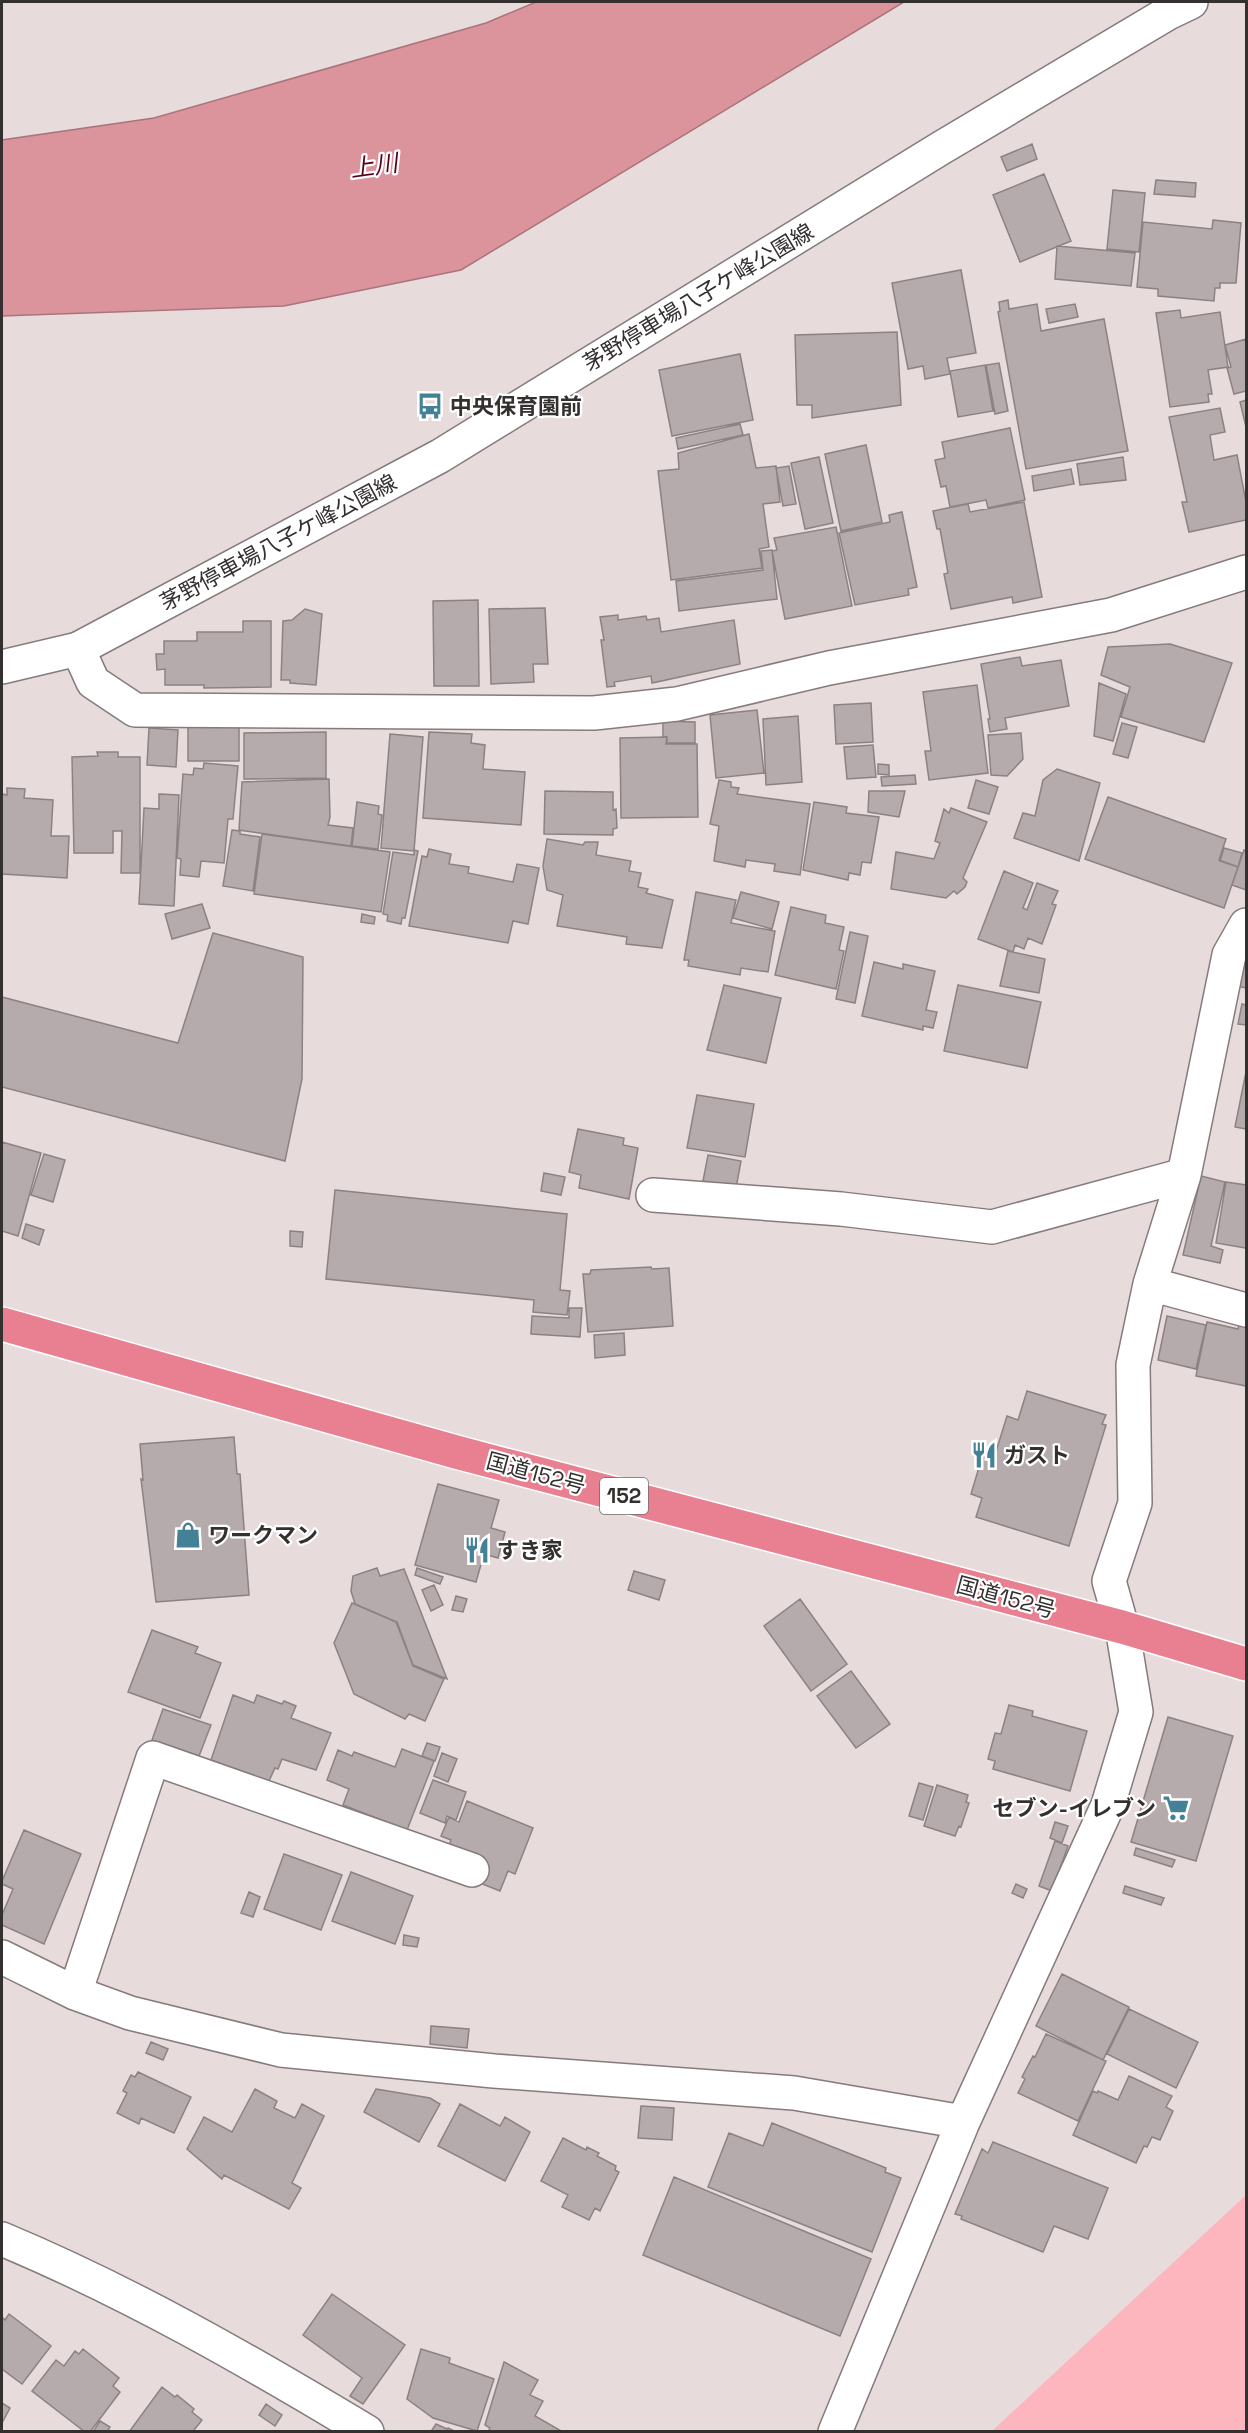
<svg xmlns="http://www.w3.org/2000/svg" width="1248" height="2433" font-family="'Space Grotesk','Noto Sans JP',sans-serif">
	<rect width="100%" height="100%" fill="#e7dbdc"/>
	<!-- green -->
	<path fill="#feb6be" d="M 1246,2195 L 1246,2431 L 992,2431 Z"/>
	<!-- water -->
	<path fill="#db939c" stroke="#a9757c" stroke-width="1.5" d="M 536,2 L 904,2 L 461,270 L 284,306 L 2,316 L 2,140 L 154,118 L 486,23 Z"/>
	<!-- building -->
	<path fill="#b6abac" stroke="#8d8283" stroke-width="1.5" d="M 1032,144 L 1037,159 L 1007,171 L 1001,157 Z
		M 1044,174 L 1071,241 L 1020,262 L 993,195 Z
		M 1156,180 L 1196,183 L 1195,197 L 1154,194 Z
		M 1113,190 L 1145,193 L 1139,252 L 1107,249 Z
		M 1213,220 L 1241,223 L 1236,283 L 1220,283 L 1220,288 L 1215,288 L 1214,301 L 1158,296 L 1158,289 L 1137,287 L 1143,222 L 1212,229 Z
		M 1057,246 L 1135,253 L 1131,286 L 1055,279 Z
		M 961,270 L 976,353 L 947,358 L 950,374 L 925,379 L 923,366 L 908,369 L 892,283 Z
		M 1008,300 L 1009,309 L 1037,304 L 1041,331 L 1104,319 L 1128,451 L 1026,469 L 998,312 L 1000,311 L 999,302 Z
		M 1075,304 L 1078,317 L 1049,323 L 1046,309 Z
		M 1180,310 L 1181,318 L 1220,312 L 1228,367 L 1208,370 L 1212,394 L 1208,394 L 1209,402 L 1170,407 L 1156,313 Z
		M 897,332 L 901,405 L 812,418 L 812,405 L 797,405 L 795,335 Z
		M 1246,339 L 1246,391 L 1234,394 L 1227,368 L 1231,367 L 1225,345 Z
		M 740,354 L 753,420 L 672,436 L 659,370 Z
		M 999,363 L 1008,411 L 995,414 L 986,365 Z
		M 985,365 L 993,411 L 958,417 L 950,371 Z
		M 1246,400 L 1246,427 L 1240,402 Z
		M 1220,408 L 1225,432 L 1210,435 L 1214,460 L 1237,455 L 1246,502 L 1246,520 L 1189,532 L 1182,502 L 1187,502 L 1169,417 Z
		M 740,424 L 743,435 L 678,449 L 676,438 Z
		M 1010,428 L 1025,500 L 988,508 L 986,500 L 950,507 L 946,486 L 941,487 L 935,460 L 945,458 L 942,442 Z
		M 749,434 L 756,468 L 776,466 L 780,502 L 763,504 L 769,547 L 759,549 L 762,568 L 671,580 L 658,471 L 679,469 L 678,453 Z
		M 866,445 L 882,522 L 841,531 L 825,454 Z
		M 819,457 L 833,523 L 805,529 L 791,463 Z
		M 1123,457 L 1126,480 L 1080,485 L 1077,464 Z
		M 789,466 L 796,504 L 783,506 L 776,468 Z
		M 1071,469 L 1074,484 L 1034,491 L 1032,476 Z
		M 1024,502 L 1042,597 L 1013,603 L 1012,597 L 951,609 L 944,574 L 948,573 L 940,529 L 937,529 L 933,511 L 968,504 L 970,512 Z
		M 902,512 L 917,587 L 908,589 L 909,595 L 855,605 L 839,533 L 890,522 L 889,515 Z
		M 836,527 L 852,606 L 785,619 L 772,551 L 777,550 L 774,538 Z
		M 772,550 L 777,599 L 679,611 L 676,581 L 763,570 L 761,551 Z
		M 478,600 L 479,686 L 434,686 L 433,601 Z
		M 545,608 L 548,664 L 533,664 L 534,682 L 491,684 L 489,609 Z
		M 305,609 L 322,614 L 316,685 L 290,683 L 290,680 L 281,680 L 283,621 L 292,620 Z
		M 618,615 L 618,620 L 646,616 L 647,620 L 659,618 L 661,632 L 734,620 L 740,664 L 652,683 L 651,676 L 614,682 L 615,686 L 607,687 L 601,640 L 604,640 L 600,617 Z
		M 243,621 L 271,621 L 271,687 L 204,688 L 204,685 L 165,685 L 165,669 L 157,670 L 156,654 L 164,654 L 164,641 L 197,641 L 197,632 L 243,632 Z
		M 1170,644 L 1232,663 L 1204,742 L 1121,717 L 1130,687 L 1101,675 L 1108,647 Z
		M 1020,657 L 1022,666 L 1061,660 L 1069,706 L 1005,718 L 1007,729 L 990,732 L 988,719 L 990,719 L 981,664 Z
		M 1099,683 L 1126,694 L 1113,741 L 1094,736 Z
		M 977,685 L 988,773 L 929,780 L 925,751 L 931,751 L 923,692 Z
		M 871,703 L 873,742 L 836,744 L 834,705 Z
		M 757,710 L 764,773 L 716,778 L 710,715 Z
		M 798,716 L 802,782 L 766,785 L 763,719 Z
		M 663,721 L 695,722 L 695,743 L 667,743 L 667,737 L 663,737 Z
		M 1122,723 L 1137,727 L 1128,758 L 1113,754 Z
		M 188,727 L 239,727 L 239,761 L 188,761 Z
		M 149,728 L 178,730 L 176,767 L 147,765 Z
		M 326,732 L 326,778 L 244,779 L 244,733 Z
		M 429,732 L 472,734 L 471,743 L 485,745 L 483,769 L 525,772 L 521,825 L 423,818 Z
		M 1021,733 L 1023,759 L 1007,776 L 991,775 L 988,735 Z
		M 390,734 L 423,737 L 414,851 L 381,848 Z
		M 667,737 L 666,744 L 697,744 L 698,817 L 621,818 L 620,738 Z
		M 873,745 L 876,777 L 847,779 L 844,747 Z
		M 97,752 L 118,752 L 118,757 L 140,757 L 140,873 L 121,873 L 122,831 L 113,831 L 113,853 L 74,853 L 72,757 L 98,756 Z
		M 204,763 L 238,766 L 233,819 L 228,819 L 224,863 L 201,861 L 199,877 L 180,875 L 181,859 L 177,858 L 183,774 L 193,775 L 194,768 L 203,769 Z
		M 878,764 L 889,765 L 889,775 L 878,774 Z
		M 1057,769 L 1100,783 L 1079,861 L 1014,838 L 1023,813 L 1035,816 L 1043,780 Z
		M 915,775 L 916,784 L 882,786 L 881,777 Z
		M 329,779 L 330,817 L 328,825 L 353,828 L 351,846 L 239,830 L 242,782 Z
		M 719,780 L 731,782 L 731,787 L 739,788 L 737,794 L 810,804 L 800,875 L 774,871 L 775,864 L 746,860 L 745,867 L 714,861 L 719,826 L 710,824 Z
		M 976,780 L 998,787 L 989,814 L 968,808 Z
		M 7,788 L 25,789 L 24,798 L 53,800 L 51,836 L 69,836 L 67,878 L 2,874 L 2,794 L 7,795 Z
		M 545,791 L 613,792 L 613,810 L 616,809 L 617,828 L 613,829 L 613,835 L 544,834 Z
		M 869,791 L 905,791 L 899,817 L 868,812 Z
		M 159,794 L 179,795 L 174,906 L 139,904 L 144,808 L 159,809 Z
		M 1108,797 L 1226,839 L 1219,860 L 1238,867 L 1224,908 L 1085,859 Z
		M 357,802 L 379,806 L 378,814 L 382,815 L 378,849 L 352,846 Z
		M 814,802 L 847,807 L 846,813 L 879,817 L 871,863 L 862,862 L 860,875 L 849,873 L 848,880 L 803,870 Z
		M 951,808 L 987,822 L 963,878 L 967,882 L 965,887 L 957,894 L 954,891 L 946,898 L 891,889 L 896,852 L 934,859 L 940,843 L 935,841 L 944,809 L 949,813 Z
		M 232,830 L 240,831 L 240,834 L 260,837 L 253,891 L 223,886 Z
		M 262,834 L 390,852 L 381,912 L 254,894 Z
		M 547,839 L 583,845 L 585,842 L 598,842 L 596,855 L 631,861 L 629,871 L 641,873 L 638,887 L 648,889 L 646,893 L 673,900 L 662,948 L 626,944 L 627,937 L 557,926 L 563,895 L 547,890 L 543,866 Z
		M 1224,848 L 1242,853 L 1238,867 L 1220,861 Z
		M 429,849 L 451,854 L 449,864 L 469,867 L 468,873 L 513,882 L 517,864 L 539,868 L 528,924 L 513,921 L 508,943 L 409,926 L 422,856 L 427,857 Z
		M 414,850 L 418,851 L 405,918 L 402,918 L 401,924 L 387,921 L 388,915 L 383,914 L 393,852 L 414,855 Z
		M 1244,850 L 1246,851 L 1246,890 L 1232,885 Z
		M 1004,871 L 1033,883 L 1023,908 L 1027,910 L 1037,883 L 1058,891 L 1052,904 L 1056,905 L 1042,944 L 1028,938 L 1024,949 L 1015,945 L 1013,952 L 978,939 Z
		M 696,892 L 736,900 L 731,923 L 775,931 L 768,972 L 741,968 L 740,975 L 688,966 L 689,960 L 684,960 Z
		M 741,892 L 779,902 L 772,929 L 733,918 Z
		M 202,904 L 210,928 L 172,939 L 165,914 Z
		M 791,907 L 826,915 L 825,923 L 844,927 L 839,950 L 844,951 L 836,989 L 775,975 Z
		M 362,914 L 375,917 L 374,924 L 361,922 Z
		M 850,932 L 868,936 L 855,1003 L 836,999 Z
		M 213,933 L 303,957 L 302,1079 L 285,1161 L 2,1087 L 2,997 L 178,1043 Z
		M 1008,951 L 1045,959 L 1039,993 L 1000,986 Z
		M 1246,952 L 1246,988 L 1233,985 Z
		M 874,962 L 903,969 L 903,964 L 935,971 L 926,1010 L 937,1012 L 933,1028 L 923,1026 L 923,1030 L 862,1016 Z
		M 724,985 L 781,998 L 766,1063 L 707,1050 Z
		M 958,985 L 1041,1002 L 1027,1068 L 944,1051 Z
		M 1242,1004 L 1246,1005 L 1246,1025 L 1238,1024 Z
		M 1246,1072 L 1246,1129 L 1235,1127 Z
		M 697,1095 L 754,1104 L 745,1157 L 687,1148 Z
		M 578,1129 L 624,1138 L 623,1145 L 638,1148 L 629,1199 L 579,1188 L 581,1175 L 569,1172 Z
		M 2,1142 L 41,1153 L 18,1236 L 2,1231 Z
		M 44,1154 L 65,1160 L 53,1202 L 31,1195 Z
		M 708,1155 L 741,1161 L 736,1188 L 703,1181 Z
		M 544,1173 L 565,1177 L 561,1195 L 541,1191 Z
		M 1201,1176 L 1225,1182 L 1211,1246 L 1223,1250 L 1220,1263 L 1183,1255 Z
		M 1226,1182 L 1246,1185 L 1246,1248 L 1216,1243 Z
		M 335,1190 L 567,1214 L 560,1290 L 570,1291 L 567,1315 L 533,1312 L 534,1300 L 326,1279 Z
		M 26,1224 L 44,1230 L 39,1245 L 22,1238 Z
		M 290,1231 L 303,1232 L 302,1247 L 290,1246 Z
		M 651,1267 L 652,1269 L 669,1268 L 673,1326 L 588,1332 L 583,1274 L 590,1274 L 591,1270 Z
		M 569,1308 L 582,1308 L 580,1337 L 531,1334 L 532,1316 L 569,1318 Z
		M 1241,1313 L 1246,1314 L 1246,1386 L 1196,1376 L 1207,1322 L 1238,1329 Z
		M 1167,1316 L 1206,1325 L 1196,1369 L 1158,1360 Z
		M 624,1333 L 625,1355 L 595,1358 L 594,1335 Z
		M 1027,1391 L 1106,1415 L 1102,1424 L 1106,1425 L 1069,1546 L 976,1517 L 982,1498 L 971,1494 L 983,1454 L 994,1458 L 1007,1416 L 1018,1420 Z
		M 234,1437 L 237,1474 L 240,1474 L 249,1595 L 156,1602 L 141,1479 L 143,1480 L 140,1444 Z
		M 438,1484 L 499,1500 L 491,1528 L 505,1532 L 498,1558 L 484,1554 L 476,1582 L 415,1565 Z
		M 377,1568 L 380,1576 L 404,1569 L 447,1679 L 413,1665 L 397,1622 L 355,1604 L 351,1591 L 353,1576 Z
		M 417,1568 L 443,1577 L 440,1584 L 415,1575 Z
		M 634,1571 L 665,1580 L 659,1600 L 628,1590 Z
		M 434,1585 L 443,1605 L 431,1611 L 422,1590 Z
		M 456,1596 L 467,1599 L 463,1612 L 452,1610 Z
		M 800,1599 L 847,1664 L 811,1691 L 764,1626 Z
		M 352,1603 L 396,1622 L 413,1666 L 444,1679 L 425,1721 L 409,1714 L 405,1719 L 354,1694 L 334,1643 Z
		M 152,1630 L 198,1647 L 195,1653 L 221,1663 L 200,1718 L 128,1692 Z
		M 851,1671 L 890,1724 L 856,1748 L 817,1696 Z
		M 233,1695 L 254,1703 L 257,1695 L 282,1704 L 284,1701 L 296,1706 L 291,1718 L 331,1733 L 316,1770 L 282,1759 L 278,1769 L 275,1768 L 268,1783 L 211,1760 Z
		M 1009,1705 L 1033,1711 L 1032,1716 L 1087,1731 L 1070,1791 L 993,1769 L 995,1761 L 988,1759 L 995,1733 L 1001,1734 Z
		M 163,1709 L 211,1725 L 199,1756 L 152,1740 Z
		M 1168,1717 L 1233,1736 L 1196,1861 L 1131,1842 Z
		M 427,1743 L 440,1747 L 435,1761 L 422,1756 Z
		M 402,1749 L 434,1761 L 407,1830 L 343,1805 L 349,1789 L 327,1780 L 338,1750 L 352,1756 L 354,1752 L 395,1767 Z
		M 442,1753 L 457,1759 L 448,1782 L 434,1776 Z
		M 433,1780 L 466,1792 L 456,1820 L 447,1816 L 445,1823 L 420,1813 Z
		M 919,1783 L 933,1787 L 923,1820 L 909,1816 Z
		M 937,1785 L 968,1795 L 966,1802 L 969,1803 L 961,1827 L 959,1826 L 955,1836 L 924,1826 Z
		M 467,1801 L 533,1828 L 515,1874 L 508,1871 L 500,1891 L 440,1867 L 451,1840 L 441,1836 L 449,1817 L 459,1822 Z
		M 1055,1822 L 1068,1826 L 1062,1843 L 1050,1838 Z
		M 24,1830 L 81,1854 L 44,1944 L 2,1925 L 2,1915 L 13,1889 L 2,1884 L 2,1881 Z
		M 1055,1841 L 1068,1846 L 1052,1891 L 1039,1886 Z
		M 1136,1848 L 1175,1860 L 1172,1867 L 1134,1855 Z
		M 284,1854 L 342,1875 L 321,1930 L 264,1909 Z
		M 351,1872 L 413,1896 L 395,1944 L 332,1921 Z
		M 1016,1884 L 1027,1889 L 1023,1898 L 1012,1893 Z
		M 1125,1886 L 1164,1898 L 1161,1905 L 1123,1893 Z
		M 249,1892 L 260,1897 L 253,1917 L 241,1913 Z
		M 404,1935 L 419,1938 L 417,1947 L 403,1945 Z
		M 1062,1974 L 1129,2007 L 1103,2060 L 1036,2026 Z
		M 1129,2009 L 1198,2042 L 1176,2088 L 1107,2054 Z
		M 431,2026 L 469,2029 L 467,2048 L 430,2044 Z
		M 1046,2034 L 1106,2061 L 1078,2121 L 1018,2093 L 1025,2079 L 1022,2077 L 1033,2056 L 1035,2057 Z
		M 151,2042 L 168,2049 L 163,2060 L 146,2053 Z
		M 138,2072 L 191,2097 L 174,2133 L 141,2118 L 139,2124 L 117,2113 L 127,2093 L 123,2091 L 131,2075 L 135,2077 Z
		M 1129,2076 L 1172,2096 L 1166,2107 L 1173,2111 L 1160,2140 L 1152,2137 L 1147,2147 L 1144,2146 L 1136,2163 L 1073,2135 L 1093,2091 L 1097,2093 L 1098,2091 L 1118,2100 Z
		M 255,2089 L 277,2101 L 274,2108 L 295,2118 L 302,2104 L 324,2116 L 292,2183 L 301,2188 L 289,2209 L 224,2175 L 222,2179 L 187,2149 L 204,2117 L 232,2132 Z
		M 376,2089 L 430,2098 L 440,2104 L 419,2142 L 364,2112 Z
		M 460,2104 L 500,2126 L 505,2117 L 530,2132 L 505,2181 L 438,2146 Z
		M 641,2106 L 674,2108 L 672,2140 L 638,2138 Z
		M 772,2123 L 886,2168 L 885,2172 L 901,2178 L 872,2252 L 708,2187 L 729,2133 L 763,2146 Z
		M 563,2138 L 586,2150 L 587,2147 L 599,2153 L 597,2156 L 616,2166 L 615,2170 L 619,2172 L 600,2211 L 595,2208 L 589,2220 L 562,2207 L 568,2195 L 541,2181 Z
		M 993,2142 L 1108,2188 L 1088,2239 L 1054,2226 L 1043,2252 L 961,2219 L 962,2216 L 955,2214 L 982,2149 L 988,2153 Z
		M 674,2177 L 871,2259 L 840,2336 L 643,2255 Z
		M 332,2294 L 405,2345 L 363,2404 L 350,2396 L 362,2378 L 303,2335 Z
		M 9,2314 L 51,2346 L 22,2384 L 2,2369 L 2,2317 L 5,2320 Z
		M 83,2349 L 119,2378 L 113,2386 L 120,2392 L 90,2432 L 85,2432 L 32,2391 L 56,2360 L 64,2366 L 75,2351 L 79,2354 Z
		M 421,2349 L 450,2358 L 449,2363 L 494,2379 L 477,2431 L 433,2418 L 407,2399 Z
		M 504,2362 L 538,2380 L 530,2395 L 543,2401 L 535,2416 L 563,2432 L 488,2432 L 490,2428 L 485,2425 Z
		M 162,2387 L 175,2397 L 177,2395 L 194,2409 L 192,2412 L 202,2420 L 194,2430 L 196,2432 L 129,2432 Z
		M 2,2403 L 10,2408 L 2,2423 Z
		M 266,2404 L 282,2415 L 275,2426 L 259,2415 Z
		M 100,2421 L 110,2427 L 107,2432 L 93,2432 Z
		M 436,2424 L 447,2429 L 448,2428 L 456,2432 L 434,2432 L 432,2430 Z"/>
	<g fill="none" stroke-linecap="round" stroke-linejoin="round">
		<!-- minor casing -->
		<g stroke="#857b7c" stroke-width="36">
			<path id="minor" d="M 78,649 L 93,682 L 135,710 L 594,713 L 677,704 L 829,668 L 1111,615 L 1246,572
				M 653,1195 L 841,1209 L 992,1227 L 1184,1175
				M 1150,1284 L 1246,1310
				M 2,1957 L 75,1993 L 130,2013 L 281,2050 L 494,2071 L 794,2093 L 963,2122
				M 75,1993 L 153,1758 L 472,1870
				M 2,2239 C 129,2292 249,2361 367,2432
				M 835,2432 L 963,2122 L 1108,1805 L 1136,1712 L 1122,1627 L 1109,1581 L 1135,1503 L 1133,1365 L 1150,1284 L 1184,1175 L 1229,955 L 1246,925"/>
		</g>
		<!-- secondary casing -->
		<g stroke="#857b7c" stroke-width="36">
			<path id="secondary" d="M 2,667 L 78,649 L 440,456 L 941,148 L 1168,13 L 1191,2"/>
		</g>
		<!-- trunk casing -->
		<g stroke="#fff" stroke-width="36">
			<path id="trunk" d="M 2,1324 L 456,1452 L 1122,1627 L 1246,1664"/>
		</g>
		<!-- minor -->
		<use href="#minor" stroke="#fff" stroke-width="33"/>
		<!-- secondary -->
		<use href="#secondary" stroke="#fff" stroke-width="33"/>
		<!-- trunk -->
		<use href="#trunk" stroke="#e88092" stroke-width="33"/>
	</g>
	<!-- icons -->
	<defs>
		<g id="bus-bare" transform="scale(2.07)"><path d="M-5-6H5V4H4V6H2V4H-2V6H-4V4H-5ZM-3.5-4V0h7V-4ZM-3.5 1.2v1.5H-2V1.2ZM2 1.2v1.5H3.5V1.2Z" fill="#428196" stroke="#fff" stroke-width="2.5" paint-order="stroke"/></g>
		<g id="restaurant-bare" transform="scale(2.07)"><path d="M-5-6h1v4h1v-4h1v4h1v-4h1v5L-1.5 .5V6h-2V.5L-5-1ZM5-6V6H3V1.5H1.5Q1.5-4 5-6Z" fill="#428196" stroke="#fff" stroke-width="2.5" paint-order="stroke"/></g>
		<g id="shop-bare" transform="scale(2.07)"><path d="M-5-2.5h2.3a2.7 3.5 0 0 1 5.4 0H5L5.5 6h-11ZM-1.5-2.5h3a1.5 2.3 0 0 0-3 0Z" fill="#428196" stroke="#fff" stroke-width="2.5" paint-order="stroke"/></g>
		<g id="supermarket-bare" transform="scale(2.07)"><path d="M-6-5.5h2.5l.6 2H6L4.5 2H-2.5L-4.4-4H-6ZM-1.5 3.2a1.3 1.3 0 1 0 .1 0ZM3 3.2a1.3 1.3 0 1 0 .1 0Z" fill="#428196" stroke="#fff" stroke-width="2.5" paint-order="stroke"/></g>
	</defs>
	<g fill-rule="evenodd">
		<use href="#bus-bare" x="430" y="406"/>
		<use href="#restaurant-bare" x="984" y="1455"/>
		<use href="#shop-bare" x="188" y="1535"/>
		<use href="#restaurant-bare" x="477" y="1550"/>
		<use href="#supermarket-bare" x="1176" y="1808"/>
	</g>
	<g text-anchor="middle" stroke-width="4.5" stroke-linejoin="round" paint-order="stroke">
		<!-- shield labels -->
		<rect fill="#fff" stroke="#716e6e" stroke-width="1.5" x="600" y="1478" width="48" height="36" rx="4.5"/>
		<g font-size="21" font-weight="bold" fill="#343030">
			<text x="624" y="1503">152</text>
		</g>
		<!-- street labels -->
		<g font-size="22" fill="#343030" stroke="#fff">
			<text transform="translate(698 297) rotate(-31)" y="8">茅野停車場八子ケ峰公園線</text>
			<text transform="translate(278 542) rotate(-28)" y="8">茅野停車場八子ケ峰公園線</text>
			<text transform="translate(536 1473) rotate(15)" y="8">国道152号</text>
			<text transform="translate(1006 1597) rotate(15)" y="8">国道152号</text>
		</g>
		<!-- poi labels -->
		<g font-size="22" font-weight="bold" fill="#343030" stroke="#fff" text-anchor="start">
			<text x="450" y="414">中央保育園前</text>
			<text x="1004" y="1463">ガスト</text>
			<text x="208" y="1543">ワークマン</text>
			<text x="497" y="1558">すき家</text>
			<text x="1156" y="1816" text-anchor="end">セブン-イレブン</text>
		</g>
		<!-- water labels -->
		<g font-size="24" font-style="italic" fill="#58011d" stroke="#fff">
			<text transform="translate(374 166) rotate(-8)" y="8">上川</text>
		</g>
	</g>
	<!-- border -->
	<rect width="1248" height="2433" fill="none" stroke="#343030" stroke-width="6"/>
</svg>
